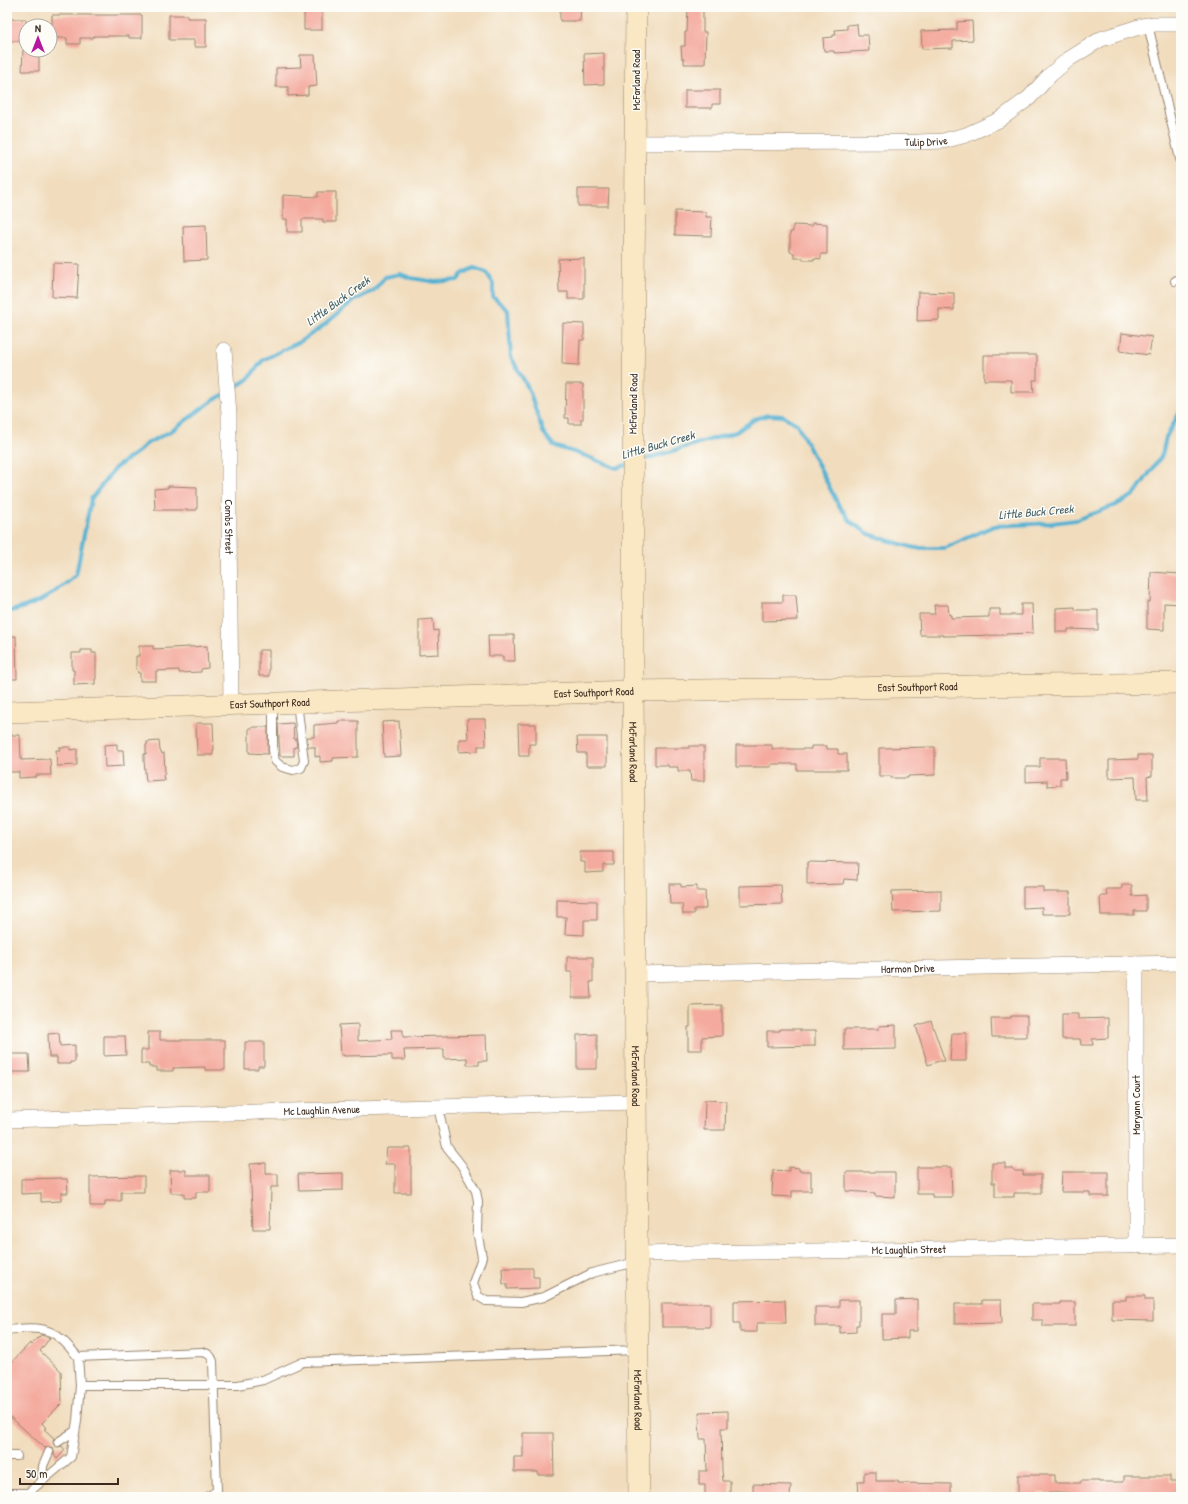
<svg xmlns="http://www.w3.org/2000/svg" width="1188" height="1504" font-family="'Patrick Hand',sans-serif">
	<rect width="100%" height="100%" fill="#fdfcf7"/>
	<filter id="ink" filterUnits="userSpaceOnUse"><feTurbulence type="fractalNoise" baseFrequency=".025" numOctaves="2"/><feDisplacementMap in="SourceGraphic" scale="8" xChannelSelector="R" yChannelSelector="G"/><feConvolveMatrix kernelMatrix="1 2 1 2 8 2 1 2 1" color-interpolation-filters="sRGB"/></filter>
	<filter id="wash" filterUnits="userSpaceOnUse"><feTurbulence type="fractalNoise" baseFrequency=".012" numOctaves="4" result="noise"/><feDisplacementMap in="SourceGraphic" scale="16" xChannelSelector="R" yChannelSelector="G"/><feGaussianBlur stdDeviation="0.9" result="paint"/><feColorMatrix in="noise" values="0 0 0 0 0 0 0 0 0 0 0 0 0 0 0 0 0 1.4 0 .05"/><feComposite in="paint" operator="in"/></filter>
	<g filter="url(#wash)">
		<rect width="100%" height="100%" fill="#f1ddbe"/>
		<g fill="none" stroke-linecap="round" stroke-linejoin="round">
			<!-- stream -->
			<path stroke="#53b1d2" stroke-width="4" d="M 231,390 L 248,379 L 263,360 L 301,341 L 323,326 L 353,301 L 373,291 L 385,277 L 400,274 L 411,278 L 435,282 L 458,280 L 462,274 L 474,268 L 486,272 L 493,283 L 493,297 L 508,310 L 511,357 L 529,390 L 543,432 L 554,446 L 586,456 L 616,468 L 627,465
				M 639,461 L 736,432 L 755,419 L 768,415 L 783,416 L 797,424 L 838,504 L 851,522 L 869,534 L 894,542 L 915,548 L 945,548 L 994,526 L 1052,523 L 1076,520 L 1116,505 L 1134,495 L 1162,455 L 1166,437 L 1181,410
				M 7,612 C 39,604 52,596 76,575 L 91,499 L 115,468 L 139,451 L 146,444 L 173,430 L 212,401 L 223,395"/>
		</g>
		<g id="blocks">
			<!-- building -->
			<path fill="#f4aa9e" d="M 304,7 L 322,7 L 322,30 L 304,30 Z
				M 560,7 L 581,7 L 580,21 L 560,21 Z
				M 688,7 L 703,7 L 703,32 L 706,32 L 705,64 L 684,64 L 684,59 L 682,59 L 681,46 L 685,46 L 685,32 L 687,32 Z
				M 52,15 L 142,15 L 142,38 L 129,38 L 129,36 L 93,36 L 93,38 L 80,38 L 80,44 L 67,44 L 67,38 L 52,38 Z
				M 169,15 L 187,15 L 187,18 L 206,18 L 206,47 L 194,47 L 194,40 L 169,40 Z
				M 7,19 L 26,19 L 26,41 L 7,41 Z
				M 972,21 L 973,40 L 953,41 L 953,48 L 922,49 L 921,31 L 957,30 L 957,22 Z
				M 857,24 L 858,35 L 868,35 L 869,51 L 834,53 L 834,51 L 824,51 L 823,38 L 833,37 L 833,35 L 836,35 L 835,30 L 847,29 L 847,25 Z
				M 23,50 L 39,50 L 39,71 L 22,71 Z
				M 604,53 L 604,84 L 585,85 L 584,54 Z
				M 300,55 L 315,55 L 317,86 L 308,87 L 308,95 L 288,96 L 288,87 L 276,87 L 276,68 L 301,67 Z
				M 685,90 L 720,90 L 720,104 L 712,104 L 712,108 L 685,108 Z
				M 578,189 L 609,189 L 608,206 L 578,206 Z
				M 318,192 L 336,192 L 336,222 L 323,222 L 323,219 L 302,219 L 302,232 L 287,232 L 287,219 L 283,219 L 283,195 L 318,197 Z
				M 675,211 L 706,212 L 706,217 L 712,217 L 711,236 L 675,235 Z
				M 812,223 L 827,224 L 827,254 L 821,254 L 821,259 L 814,258 L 814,260 L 803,260 L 803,258 L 794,258 L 794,253 L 790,252 L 790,232 L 793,232 L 793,225 L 812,226 Z
				M 206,225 L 207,260 L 184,261 L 183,226 Z
				M 584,258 L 584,299 L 568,299 L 568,292 L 559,292 L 558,259 Z
				M 53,263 L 79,264 L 77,298 L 52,297 Z
				M 918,292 L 954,293 L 954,310 L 939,309 L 939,320 L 917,321 Z
				M 563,323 L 584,324 L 584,340 L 580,340 L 579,365 L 562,364 Z
				M 1122,333 L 1152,337 L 1149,355 L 1120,351 Z
				M 984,355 L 1037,355 L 1037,380 L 1033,380 L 1034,392 L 1011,392 L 1011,380 L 984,380 Z
				M 566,384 L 583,384 L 583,419 L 581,419 L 581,424 L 569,424 L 569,418 L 565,418 Z
				M 168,486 L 197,487 L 197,510 L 155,510 L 154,489 L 168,488 Z
				M 1151,572 L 1181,574 L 1181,604 L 1164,603 L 1164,630 L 1147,629 L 1147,602 L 1150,602 Z
				M 783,595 L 796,595 L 798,620 L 762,621 L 762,602 L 783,602 Z
				M 1021,604 L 1032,604 L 1033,633 L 1006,634 L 1006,635 L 943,636 L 943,635 L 920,635 L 919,614 L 935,614 L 934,605 L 948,605 L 949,615 L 951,615 L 951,618 L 989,617 L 989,609 L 1000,609 L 1000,615 L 1021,615 Z
				M 1075,607 L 1075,610 L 1098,610 L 1098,630 L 1068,629 L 1068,632 L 1056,632 L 1056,608 Z
				M 433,619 L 434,631 L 438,630 L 439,654 L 419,655 L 419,620 Z
				M 488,635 L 514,635 L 515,661 L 503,661 L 503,656 L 489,656 Z
				M 7,636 L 16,636 L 17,679 L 7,679 Z
				M 139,646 L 153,646 L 153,649 L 207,646 L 208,668 L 201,669 L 201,672 L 179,673 L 179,670 L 156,671 L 156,681 L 140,681 L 140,673 L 138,673 L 137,669 L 136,669 L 136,656 L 139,656 Z
				M 81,650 L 92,650 L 92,653 L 96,653 L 96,679 L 95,679 L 95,684 L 74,685 L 74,670 L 72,670 L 72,653 L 81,653 Z
				M 259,650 L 269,650 L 269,676 L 259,676 Z
				M 467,719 L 485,719 L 486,746 L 478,746 L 478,751 L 459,752 L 459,739 L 468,739 Z
				M 338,721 L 358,721 L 358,757 L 333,758 L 333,761 L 320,762 L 320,756 L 315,757 L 315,747 L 308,747 L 307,737 L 314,737 L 314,725 L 338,723 Z
				M 399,721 L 401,756 L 384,757 L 382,722 Z
				M 196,723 L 213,723 L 214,750 L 213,750 L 213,755 L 197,755 Z
				M 293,723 L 294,739 L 296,739 L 297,747 L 294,747 L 294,756 L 280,756 L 278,724 Z
				M 518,724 L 536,724 L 536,744 L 529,744 L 529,756 L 519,756 Z
				M 253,727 L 268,727 L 268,754 L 249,753 L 249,728 L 253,728 Z
				M 7,735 L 20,735 L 21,760 L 50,759 L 51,775 L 36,775 L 36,777 L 19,778 L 19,772 L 7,772 Z
				M 577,737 L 607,737 L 607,766 L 586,766 L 586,753 L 578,753 Z
				M 159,741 L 160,751 L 161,751 L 162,754 L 164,753 L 165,774 L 163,774 L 164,780 L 146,781 L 144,761 L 144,754 L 146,754 L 146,745 L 147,745 L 147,742 Z
				M 117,744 L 117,750 L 123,750 L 124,766 L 105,767 L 104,745 Z
				M 736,745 L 772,745 L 772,749 L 811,749 L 811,746 L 827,746 L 827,749 L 838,749 L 838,754 L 847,754 L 847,770 L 797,770 L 797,764 L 771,764 L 771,767 L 736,767 Z
				M 689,746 L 704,746 L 704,781 L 691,781 L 690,771 L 678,771 L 678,767 L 668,767 L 668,765 L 655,765 L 655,748 L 689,748 Z
				M 59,747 L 70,747 L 70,750 L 77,749 L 77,765 L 57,766 L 56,750 L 60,750 Z
				M 935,747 L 935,775 L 908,776 L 908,778 L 891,778 L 891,776 L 879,776 L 879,748 Z
				M 1138,755 L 1152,755 L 1152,776 L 1147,777 L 1148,800 L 1136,800 L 1135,777 L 1109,778 L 1109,760 L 1138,759 Z
				M 1040,758 L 1065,758 L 1066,778 L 1060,778 L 1060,785 L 1047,786 L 1047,781 L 1026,782 L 1026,767 L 1040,767 Z
				M 580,852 L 614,852 L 614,865 L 603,865 L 603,872 L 585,873 L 585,862 L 580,862 Z
				M 807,862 L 858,863 L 857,880 L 844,879 L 843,884 L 807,885 Z
				M 669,884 L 681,884 L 681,887 L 697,886 L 697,891 L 705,891 L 706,909 L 694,909 L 694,914 L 683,914 L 682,904 L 670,904 Z
				M 781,885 L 782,904 L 740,905 L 740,886 Z
				M 1122,885 L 1132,885 L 1132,896 L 1146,895 L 1146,911 L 1134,911 L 1134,915 L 1101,915 L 1100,896 L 1107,896 L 1106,889 L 1122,889 Z
				M 1023,887 L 1043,887 L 1043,892 L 1070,892 L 1070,914 L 1042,914 L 1042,907 L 1023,908 Z
				M 941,890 L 941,911 L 893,912 L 892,891 Z
				M 557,900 L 597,901 L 597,920 L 584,920 L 584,935 L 565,934 L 566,917 L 557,917 Z
				M 567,957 L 593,957 L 593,982 L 590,982 L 591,998 L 572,998 L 572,972 L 567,972 Z
				M 722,1005 L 722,1036 L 702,1037 L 702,1050 L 688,1050 L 688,1027 L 690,1027 L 690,1006 Z
				M 1062,1014 L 1078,1014 L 1078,1019 L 1108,1018 L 1108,1038 L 1092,1039 L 1093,1045 L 1081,1045 L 1080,1039 L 1062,1039 Z
				M 1011,1016 L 1027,1016 L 1027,1037 L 992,1037 L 991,1018 L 1011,1018 Z
				M 931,1021 L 945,1061 L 939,1061 L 928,1065 L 916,1026 Z
				M 358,1024 L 358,1041 L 392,1039 L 391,1030 L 403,1030 L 403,1037 L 486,1035 L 487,1061 L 479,1061 L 479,1065 L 467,1065 L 467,1058 L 444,1059 L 444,1049 L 404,1050 L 405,1060 L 392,1060 L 392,1055 L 344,1056 L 344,1055 L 341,1055 L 339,1025 Z
				M 896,1025 L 896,1049 L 844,1050 L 844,1029 L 879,1029 L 879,1026 Z
				M 780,1029 L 800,1029 L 800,1031 L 815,1031 L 815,1046 L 767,1047 L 767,1031 L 780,1031 Z
				M 148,1032 L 160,1032 L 160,1040 L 225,1040 L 225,1070 L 205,1070 L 205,1067 L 173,1068 L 173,1071 L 157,1071 L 157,1067 L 149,1067 L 149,1064 L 141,1064 L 141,1050 L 148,1050 Z
				M 59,1033 L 60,1046 L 75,1045 L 75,1062 L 70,1062 L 70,1064 L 57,1064 L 57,1057 L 49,1057 L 48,1034 Z
				M 952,1033 L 966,1033 L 966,1061 L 950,1061 Z
				M 597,1034 L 597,1069 L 577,1069 L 577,1035 Z
				M 104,1036 L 125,1036 L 126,1055 L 104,1056 Z
				M 245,1042 L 264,1042 L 264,1066 L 258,1066 L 258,1069 L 245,1069 Z
				M 7,1054 L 29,1054 L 30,1072 L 7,1072 Z
				M 705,1100 L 726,1101 L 725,1130 L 704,1130 Z
				M 387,1148 L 411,1148 L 411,1193 L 395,1193 L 395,1164 L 385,1164 Z
				M 266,1163 L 266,1174 L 278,1174 L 278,1187 L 271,1187 L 270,1229 L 253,1229 L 250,1164 Z
				M 992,1163 L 1005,1163 L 1005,1168 L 1012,1168 L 1015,1171 L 1023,1171 L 1023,1175 L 1041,1175 L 1041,1193 L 1014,1193 L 1014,1197 L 995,1197 L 995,1183 L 992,1183 Z
				M 789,1167 L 799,1168 L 799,1171 L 811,1171 L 811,1191 L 792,1191 L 792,1197 L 772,1196 L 773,1170 L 789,1171 Z
				M 917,1167 L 951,1167 L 952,1197 L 932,1197 L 932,1194 L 917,1194 Z
				M 170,1170 L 186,1170 L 186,1175 L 210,1175 L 210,1192 L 196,1192 L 196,1198 L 184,1198 L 184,1193 L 171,1193 Z
				M 846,1172 L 895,1172 L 895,1197 L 875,1196 L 875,1193 L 846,1191 Z
				M 1062,1172 L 1108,1172 L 1108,1196 L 1090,1196 L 1090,1192 L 1061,1192 Z
				M 343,1173 L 343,1190 L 299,1191 L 298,1174 Z
				M 144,1176 L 144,1192 L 121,1192 L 121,1201 L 105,1201 L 105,1206 L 90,1206 L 90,1177 Z
				M 62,1178 L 62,1179 L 67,1179 L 68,1193 L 61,1193 L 61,1201 L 41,1202 L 41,1193 L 21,1194 L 21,1179 Z
				M 502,1268 L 533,1268 L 533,1277 L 539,1277 L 539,1288 L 507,1289 L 507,1284 L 503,1284 Z
				M 1126,1296 L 1145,1296 L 1145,1300 L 1153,1300 L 1153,1321 L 1112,1320 L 1112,1300 L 1126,1300 Z
				M 917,1299 L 917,1331 L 908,1331 L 908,1338 L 882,1339 L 882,1314 L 896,1314 L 896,1300 Z
				M 785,1300 L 786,1323 L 757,1323 L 757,1332 L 740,1332 L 740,1323 L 734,1323 L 734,1301 Z
				M 839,1300 L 859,1300 L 859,1325 L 856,1325 L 856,1332 L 840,1333 L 840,1326 L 815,1326 L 815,1307 L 839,1307 Z
				M 982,1300 L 1001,1300 L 1002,1323 L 955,1324 L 955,1304 L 982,1304 Z
				M 1060,1302 L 1075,1302 L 1075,1326 L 1043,1326 L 1043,1320 L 1032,1320 L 1032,1304 L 1060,1304 Z
				M 662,1303 L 710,1303 L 710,1327 L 662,1327 Z
				M 41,1335 L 50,1338 L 40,1351 L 61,1371 L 62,1403 L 42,1423 L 46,1428 L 44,1429 L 54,1438 L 53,1442 L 54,1445 L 58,1447 L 62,1446 L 65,1450 L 57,1459 L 54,1455 L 54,1452 L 53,1448 L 49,1447 L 45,1448 L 7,1414 L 7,1367 L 30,1343 L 31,1345 Z
				M 728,1411 L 728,1428 L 721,1428 L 722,1471 L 723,1481 L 730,1481 L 730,1497 L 705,1497 L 705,1485 L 699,1485 L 699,1471 L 707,1471 L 706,1439 L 700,1439 L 699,1412 Z
				M 523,1433 L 553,1433 L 554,1475 L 538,1475 L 538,1472 L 514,1472 L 514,1457 L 523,1457 Z
				M 864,1472 L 876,1472 L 876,1481 L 898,1481 L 898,1483 L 951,1484 L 951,1497 L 859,1497 L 858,1481 L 864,1481 Z
				M 1018,1475 L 1055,1475 L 1055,1483 L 1081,1483 L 1081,1481 L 1099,1481 L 1099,1482 L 1124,1482 L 1124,1476 L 1170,1476 L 1170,1481 L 1181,1481 L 1181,1497 L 1067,1497 L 1067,1493 L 1038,1493 L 1038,1497 L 1018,1497 Z
				M 753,1484 L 791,1485 L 790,1497 L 753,1497 Z"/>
		</g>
	</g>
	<g filter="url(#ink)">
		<use href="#blocks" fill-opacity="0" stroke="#96846e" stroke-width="1"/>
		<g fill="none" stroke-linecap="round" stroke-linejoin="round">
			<!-- lane casing -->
			<g stroke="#96846e" stroke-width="10">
				<path id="lane" d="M 1148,25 L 1181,163
					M 1175,281 L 1181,278
					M 273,703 L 273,750 L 275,761 L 282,767 L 293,770 L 301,768 L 304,761 L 297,702
					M 438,1107 L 447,1147 L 462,1166 L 476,1191 L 478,1201 L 477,1231 L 482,1257 L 473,1283 L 478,1296 L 486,1301 L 521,1302 L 544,1297 L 592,1273 L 636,1262
					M 7,1330 C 19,1329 36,1326 48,1331 C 60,1335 70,1348 78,1357 L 80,1385
					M 78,1357 L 202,1352 C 208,1353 211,1355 213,1361 L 217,1491 L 207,1497
					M 58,1442 L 75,1431
					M 7,1456 L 17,1456
					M 42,1481 L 43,1466 L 49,1452
					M 7,1493 L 28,1493 L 71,1457 L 77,1421 L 80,1385 L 238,1385 L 263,1380 L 303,1362 L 637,1350"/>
			</g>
			<!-- street casing -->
			<g stroke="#96846e" stroke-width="16">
				<g id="street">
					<path id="s1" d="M 636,143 L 918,142 L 943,141 L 966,135 L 999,120 L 1029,98 L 1050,75 L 1069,59 L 1101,39 L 1142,26 L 1155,24 L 1181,24"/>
					<path id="s2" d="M 224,350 L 229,414 L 229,531 L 231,704"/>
					<path d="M 1136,964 L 1136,1246"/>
					<path id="s3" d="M 635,974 L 1181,963"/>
					<path id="s4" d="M 7,1120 L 355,1109 L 636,1102"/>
					<path id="s5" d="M 637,1254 L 1181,1245"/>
				</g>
			</g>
			<!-- secondary casing -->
			<g stroke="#96846e" stroke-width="22">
				<g id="secondary">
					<path id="s6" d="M 636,7 L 633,421 L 633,691 L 639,1497"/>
					<path id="s7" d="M 7,712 L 633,691 L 1181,683"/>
				</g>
			</g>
			<!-- lane -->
			<use href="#lane" stroke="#fff" stroke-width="8"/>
			<!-- street -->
			<use href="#street" stroke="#fff" stroke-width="15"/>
			<!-- secondary -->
			<use href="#secondary" stroke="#fae7c3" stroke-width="21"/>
		</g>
	</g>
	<g text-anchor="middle" stroke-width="3" stroke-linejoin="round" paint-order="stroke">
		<!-- street labels -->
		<g font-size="11" fill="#3b2a1e" stroke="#fdfcf7">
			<text transform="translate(636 80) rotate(-90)" y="4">McFarland Road</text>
			<text dy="4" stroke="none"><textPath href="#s1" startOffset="290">Tulip Drive</textPath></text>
			<text transform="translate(633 404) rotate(-89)" y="4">McFarland Road</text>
			<text dy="4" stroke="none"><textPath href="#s2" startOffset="177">Combs Street</textPath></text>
			<text dy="4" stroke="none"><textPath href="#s7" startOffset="911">East Southport Road</textPath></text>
			<text dy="4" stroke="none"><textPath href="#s7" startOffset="587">East Southport Road</textPath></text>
			<text dy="4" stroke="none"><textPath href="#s7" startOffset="263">East Southport Road</textPath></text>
			<text dy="4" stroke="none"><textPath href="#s6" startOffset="745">McFarland Road</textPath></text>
			<text dy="4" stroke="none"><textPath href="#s3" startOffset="273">Harmon Drive</textPath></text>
			<text dy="4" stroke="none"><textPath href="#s6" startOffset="1069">McFarland Road</textPath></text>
			<text transform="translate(1136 1105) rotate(-90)" y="4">Maryann Court</text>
			<text dy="4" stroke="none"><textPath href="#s4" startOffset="315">Mc Laughlin Avenue</textPath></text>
			<text dy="4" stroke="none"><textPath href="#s5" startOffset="272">Mc Laughlin Street</textPath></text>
			<text dy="4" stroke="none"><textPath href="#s6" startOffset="1393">McFarland Road</textPath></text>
		</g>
		<!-- water labels -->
		<g font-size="12" font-style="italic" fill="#456066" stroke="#fdfcf7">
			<text transform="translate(338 301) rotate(-36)" y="4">Little Buck Creek</text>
			<text transform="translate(658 445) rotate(-16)" y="4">Little Buck Creek</text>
			<text transform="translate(1036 512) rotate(-5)" y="4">Little Buck Creek</text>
		</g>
	</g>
	<!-- margin -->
	<rect width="1188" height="1504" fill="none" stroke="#fdfcf7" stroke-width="24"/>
	<!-- north arrow -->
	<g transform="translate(38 38)"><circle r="19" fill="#fdfcf7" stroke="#afa8a0"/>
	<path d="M0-3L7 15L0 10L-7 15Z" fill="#b5179e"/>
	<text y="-6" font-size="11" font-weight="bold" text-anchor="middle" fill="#3b2a1e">N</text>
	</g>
	<!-- scale -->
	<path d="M20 1478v6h98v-6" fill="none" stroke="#3b2a1e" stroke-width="2"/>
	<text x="26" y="1478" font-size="12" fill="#3b2a1e" stroke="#fdfcf7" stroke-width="3" paint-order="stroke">50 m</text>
</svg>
